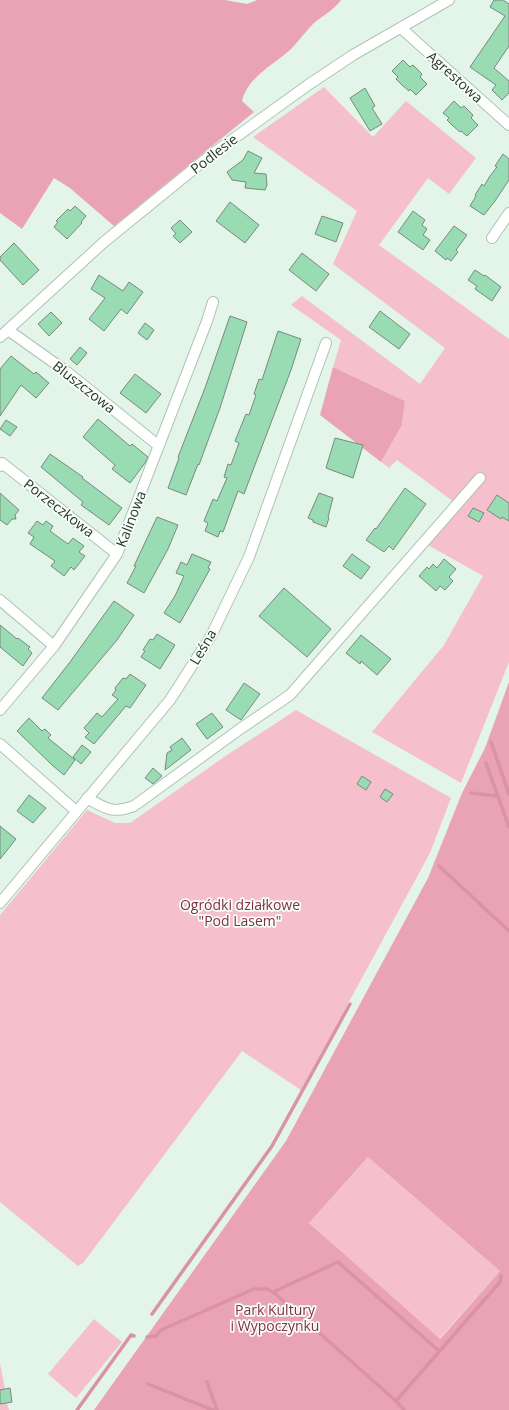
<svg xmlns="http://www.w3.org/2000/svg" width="509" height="1410" font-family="'Open Sans',sans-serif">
	<rect width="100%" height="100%" fill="#e2f5e8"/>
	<!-- green -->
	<path fill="#f6bfcc" d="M 324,87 L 373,137 L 406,101 L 476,158 L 449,194 L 428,178 L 379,245 L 509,339 L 509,662 L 461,783 L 372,732 L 444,645 L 483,576 L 428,545 L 454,502 L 397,460 L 389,468 L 381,462 L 402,425 L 405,401 L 333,367 L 341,340 L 291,305 L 302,296 L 420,384 L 445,348 L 333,264 L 357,211 L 253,137 Z
		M 296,710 L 451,798 L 430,853 L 301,1090 L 242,1051 L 83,1263 L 78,1266 L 0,1202 L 0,915 L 87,810 L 115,823 L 130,823 L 224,757 Z
		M 368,1157 L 500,1271 L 439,1339 L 309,1223 Z
		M 94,1319 L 122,1342 L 76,1398 L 48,1374 Z
		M 0,1363 L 5,1389 L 10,1388 L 12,1402 L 7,1403 L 9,1410 L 0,1410 Z"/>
	<!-- forest -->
	<path fill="#eaa3b4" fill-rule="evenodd" d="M 0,0 L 225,0 L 247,4 L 257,0 L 341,0 C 334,10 322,16 313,24 C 305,32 298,42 290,50 C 273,65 248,77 242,101 L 254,112 L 114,226 L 70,188 L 54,178 L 22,229 L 0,213 Z
		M 333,367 L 405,401 L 402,425 L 381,462 L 320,415 Z
		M 509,682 L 509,1410 L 94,1410 L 286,1141 L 428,878 L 462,793 L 485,748 ZM 368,1157 L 500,1271 L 440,1339 L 309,1223 Z"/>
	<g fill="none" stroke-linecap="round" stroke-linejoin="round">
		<!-- stream -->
		<path stroke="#da93a4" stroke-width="3.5" d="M 491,742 L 509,794
			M 486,763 L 509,827
			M 471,793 L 498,796
			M 439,866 L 509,931
			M 273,1292 L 338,1262 L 439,1351
			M 152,1314 L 272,1146 L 350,1004
			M 147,1337 L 156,1336 L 161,1330 L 254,1289 L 267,1289 L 273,1292 L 396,1401 L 404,1410
			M 207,1382 L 217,1410
			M 148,1384 L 213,1410
			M 396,1401 L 500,1282 L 501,1276
			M 77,1410 L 131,1335 L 134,1336"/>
	</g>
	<!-- building -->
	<path fill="#99dbb3" stroke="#788a7e" d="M 494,0 L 503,0 L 509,4 L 509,46 L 494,68 L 509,81 L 509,93 L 502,100 L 492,90 L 496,85 L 470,67 L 505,16 L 490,7 Z
		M 403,60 L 410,67 L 413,65 L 422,74 L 420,77 L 427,84 L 416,95 L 410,89 L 409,91 L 402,85 L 396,79 L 398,77 L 392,71 Z
		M 365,88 L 375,106 L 372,108 L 382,124 L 370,131 L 350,98 Z
		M 454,101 L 461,108 L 464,106 L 473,115 L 471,118 L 478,125 L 467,136 L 461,131 L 460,132 L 453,126 L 447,120 L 449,118 L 443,113 Z
		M 248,151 L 262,158 L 254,173 L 266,174 L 267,185 L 265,190 L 245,188 L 246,182 L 232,180 L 227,172 L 243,160 Z
		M 503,154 L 509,159 L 509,180 L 495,201 L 484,215 L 470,206 L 476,196 L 475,195 L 482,184 L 484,186 L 490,176 L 497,167 L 495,166 Z
		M 230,202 L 259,225 L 245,243 L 216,221 Z
		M 75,206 L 86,216 L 81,222 L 82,223 L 67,239 L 54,227 L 58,222 L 56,221 L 68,209 L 70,211 Z
		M 413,211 L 425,220 L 422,225 L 427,229 L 423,235 L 430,240 L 423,250 L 398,232 Z
		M 322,216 L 343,223 L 336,242 L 315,234 Z
		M 180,220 L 192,232 L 180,243 L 173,236 L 176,234 L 171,228 Z
		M 454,226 L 467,235 L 456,250 L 458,252 L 451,261 L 447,258 L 446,260 L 435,251 Z
		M 14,243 L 39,270 L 23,285 L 0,260 L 0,257 Z
		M 302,253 L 329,274 L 316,291 L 289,270 Z
		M 475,270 L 484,276 L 485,275 L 501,287 L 492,301 L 475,289 L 477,286 L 468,280 Z
		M 99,275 L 123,291 L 129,282 L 143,292 L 127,314 L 121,309 L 104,331 L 89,319 L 105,298 L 91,289 Z
		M 380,311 L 410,334 L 399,349 L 369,327 Z
		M 51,312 L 62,323 L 49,336 L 38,324 Z
		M 230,316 L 247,322 L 220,408 L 199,465 L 198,464 L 186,495 L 168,488 L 179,458 L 178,457 L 205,388 Z
		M 145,323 L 154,330 L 147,340 L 138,333 Z
		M 278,331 L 301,339 L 291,370 L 250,478 L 244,494 L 238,491 L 223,532 L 220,531 L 218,537 L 205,531 L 208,523 L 204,521 L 213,499 L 217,501 L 227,478 L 224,477 L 228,464 L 231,465 L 239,443 L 235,441 L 246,414 L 249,415 L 256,395 L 254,394 L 259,379 L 262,380 Z
		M 80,347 L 87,353 L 77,365 L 70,359 Z
		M 11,356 L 34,374 L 36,372 L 49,383 L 36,398 L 21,385 L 0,416 L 0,369 Z
		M 135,374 L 161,394 L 146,413 L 120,393 Z
		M 98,419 L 130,446 L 132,444 L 148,457 L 145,463 L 130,483 L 112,469 L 115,465 L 83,437 Z
		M 6,420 L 17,427 L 10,436 L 0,429 Z
		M 335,438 L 363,445 L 353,478 L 326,468 Z
		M 50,454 L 83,477 L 82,478 L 122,508 L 109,525 L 81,505 L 83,502 L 41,467 Z
		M 405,488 L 426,504 L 393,550 L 389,546 L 384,552 L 366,540 L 375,528 L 376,529 Z
		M 0,493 L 19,510 L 15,515 L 16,519 L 12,519 L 7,525 L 0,520 Z
		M 319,493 L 333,498 L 328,517 L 329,518 L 326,527 L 313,522 L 313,520 L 308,518 Z
		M 497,495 L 509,503 L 509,521 L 502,517 L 501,519 L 487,510 Z
		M 473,508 L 484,513 L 479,522 L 468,516 Z
		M 157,517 L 178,525 L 168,549 L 144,593 L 127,583 L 136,566 L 134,566 Z
		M 37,521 L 43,525 L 46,521 L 53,526 L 50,531 L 68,544 L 73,538 L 84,546 L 79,552 L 85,556 L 74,570 L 71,567 L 64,576 L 51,566 L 55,561 L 30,544 L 34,537 L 28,533 Z
		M 192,554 L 211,562 L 208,568 L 210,569 L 180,623 L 164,613 L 175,596 L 184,576 L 176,573 L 181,562 L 187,565 Z
		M 352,554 L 370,567 L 361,579 L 343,566 Z
		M 444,559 L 456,569 L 449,577 L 453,581 L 445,590 L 440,586 L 436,591 L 419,576 L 427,567 L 429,569 L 433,564 L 437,568 Z
		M 284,588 L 331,629 L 307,657 L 259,616 Z
		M 114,601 L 134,615 L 117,640 L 58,710 L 42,698 L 70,662 Z
		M 0,625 L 17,639 L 18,638 L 30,647 L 28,649 L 32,653 L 23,666 L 0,647 Z
		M 157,634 L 175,645 L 160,669 L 141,657 L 145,651 L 143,650 L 150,639 L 153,640 Z
		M 361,635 L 391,659 L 377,675 L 361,661 L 360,664 L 346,653 Z
		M 130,674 L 146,685 L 130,708 L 126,706 L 94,744 L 85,737 L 89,733 L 84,728 L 97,713 L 102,717 L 118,699 L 112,695 L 116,690 L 115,688 L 123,678 L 126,679 Z
		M 244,683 L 260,694 L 241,720 L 226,710 Z
		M 212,713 L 223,727 L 207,739 L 196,724 Z
		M 29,718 L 42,731 L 45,729 L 51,735 L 48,738 L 75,760 L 64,775 L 52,765 L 17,731 Z
		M 182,738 L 191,750 L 165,770 L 167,753 L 172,750 L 170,747 Z
		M 82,745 L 91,752 L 81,764 L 73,757 Z
		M 153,768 L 162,776 L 153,784 L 145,778 Z
		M 362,776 L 371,782 L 366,790 L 357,784 Z
		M 385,789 L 393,794 L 387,802 L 380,797 Z
		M 29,795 L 46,808 L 33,823 L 17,811 Z
		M 0,826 L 16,839 L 0,859 Z
		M 10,1388 L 12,1402 L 0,1404 L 0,1390 Z"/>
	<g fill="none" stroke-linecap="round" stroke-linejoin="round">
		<!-- street casing -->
		<g stroke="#afc2b6" stroke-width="12">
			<path id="street" d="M 401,28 L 509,125
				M 492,238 L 509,213
				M 8,330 L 67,372 L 159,446
				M 0,337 L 104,242 L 211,155 L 308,85 L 353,55 L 449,0
				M 0,466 L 2,463 L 117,554
				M 0,600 L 54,646
				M 0,710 L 54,646 L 117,554 L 207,321 L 213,302
				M 0,744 L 76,811
				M 87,798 C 107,809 112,814 134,806 L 240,729 L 290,695 L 480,478
				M 0,903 L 170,700 L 211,636 L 249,557 L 326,343"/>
		</g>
		<!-- street -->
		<use href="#street" stroke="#fff" stroke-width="10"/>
	</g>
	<g text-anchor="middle" stroke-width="3.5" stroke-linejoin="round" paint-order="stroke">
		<!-- street labels -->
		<g font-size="14" fill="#2d3530" stroke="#f7fffa">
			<text transform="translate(455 77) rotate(42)" y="5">Agrestowa</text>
			<text transform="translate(214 154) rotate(-38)" y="5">Podlesie</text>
			<text transform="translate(84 387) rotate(38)" y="5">Bluszczowa</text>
			<text transform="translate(59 508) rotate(38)" y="5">Porzeczkowa</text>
			<text transform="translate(131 519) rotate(-69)" y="5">Kalinowa</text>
			<text transform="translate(203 647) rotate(-59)" y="5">Leśna</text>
		</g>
		<!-- park labels -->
		<g font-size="14" fill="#822e49" stroke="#f7fffa">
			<text x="240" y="910">Ogródki działkowe<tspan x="240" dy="16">"Pod Lasem"</tspan></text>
			<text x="275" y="1315">Park Kultury<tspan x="275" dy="16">i Wypoczynku</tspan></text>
		</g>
	</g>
</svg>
